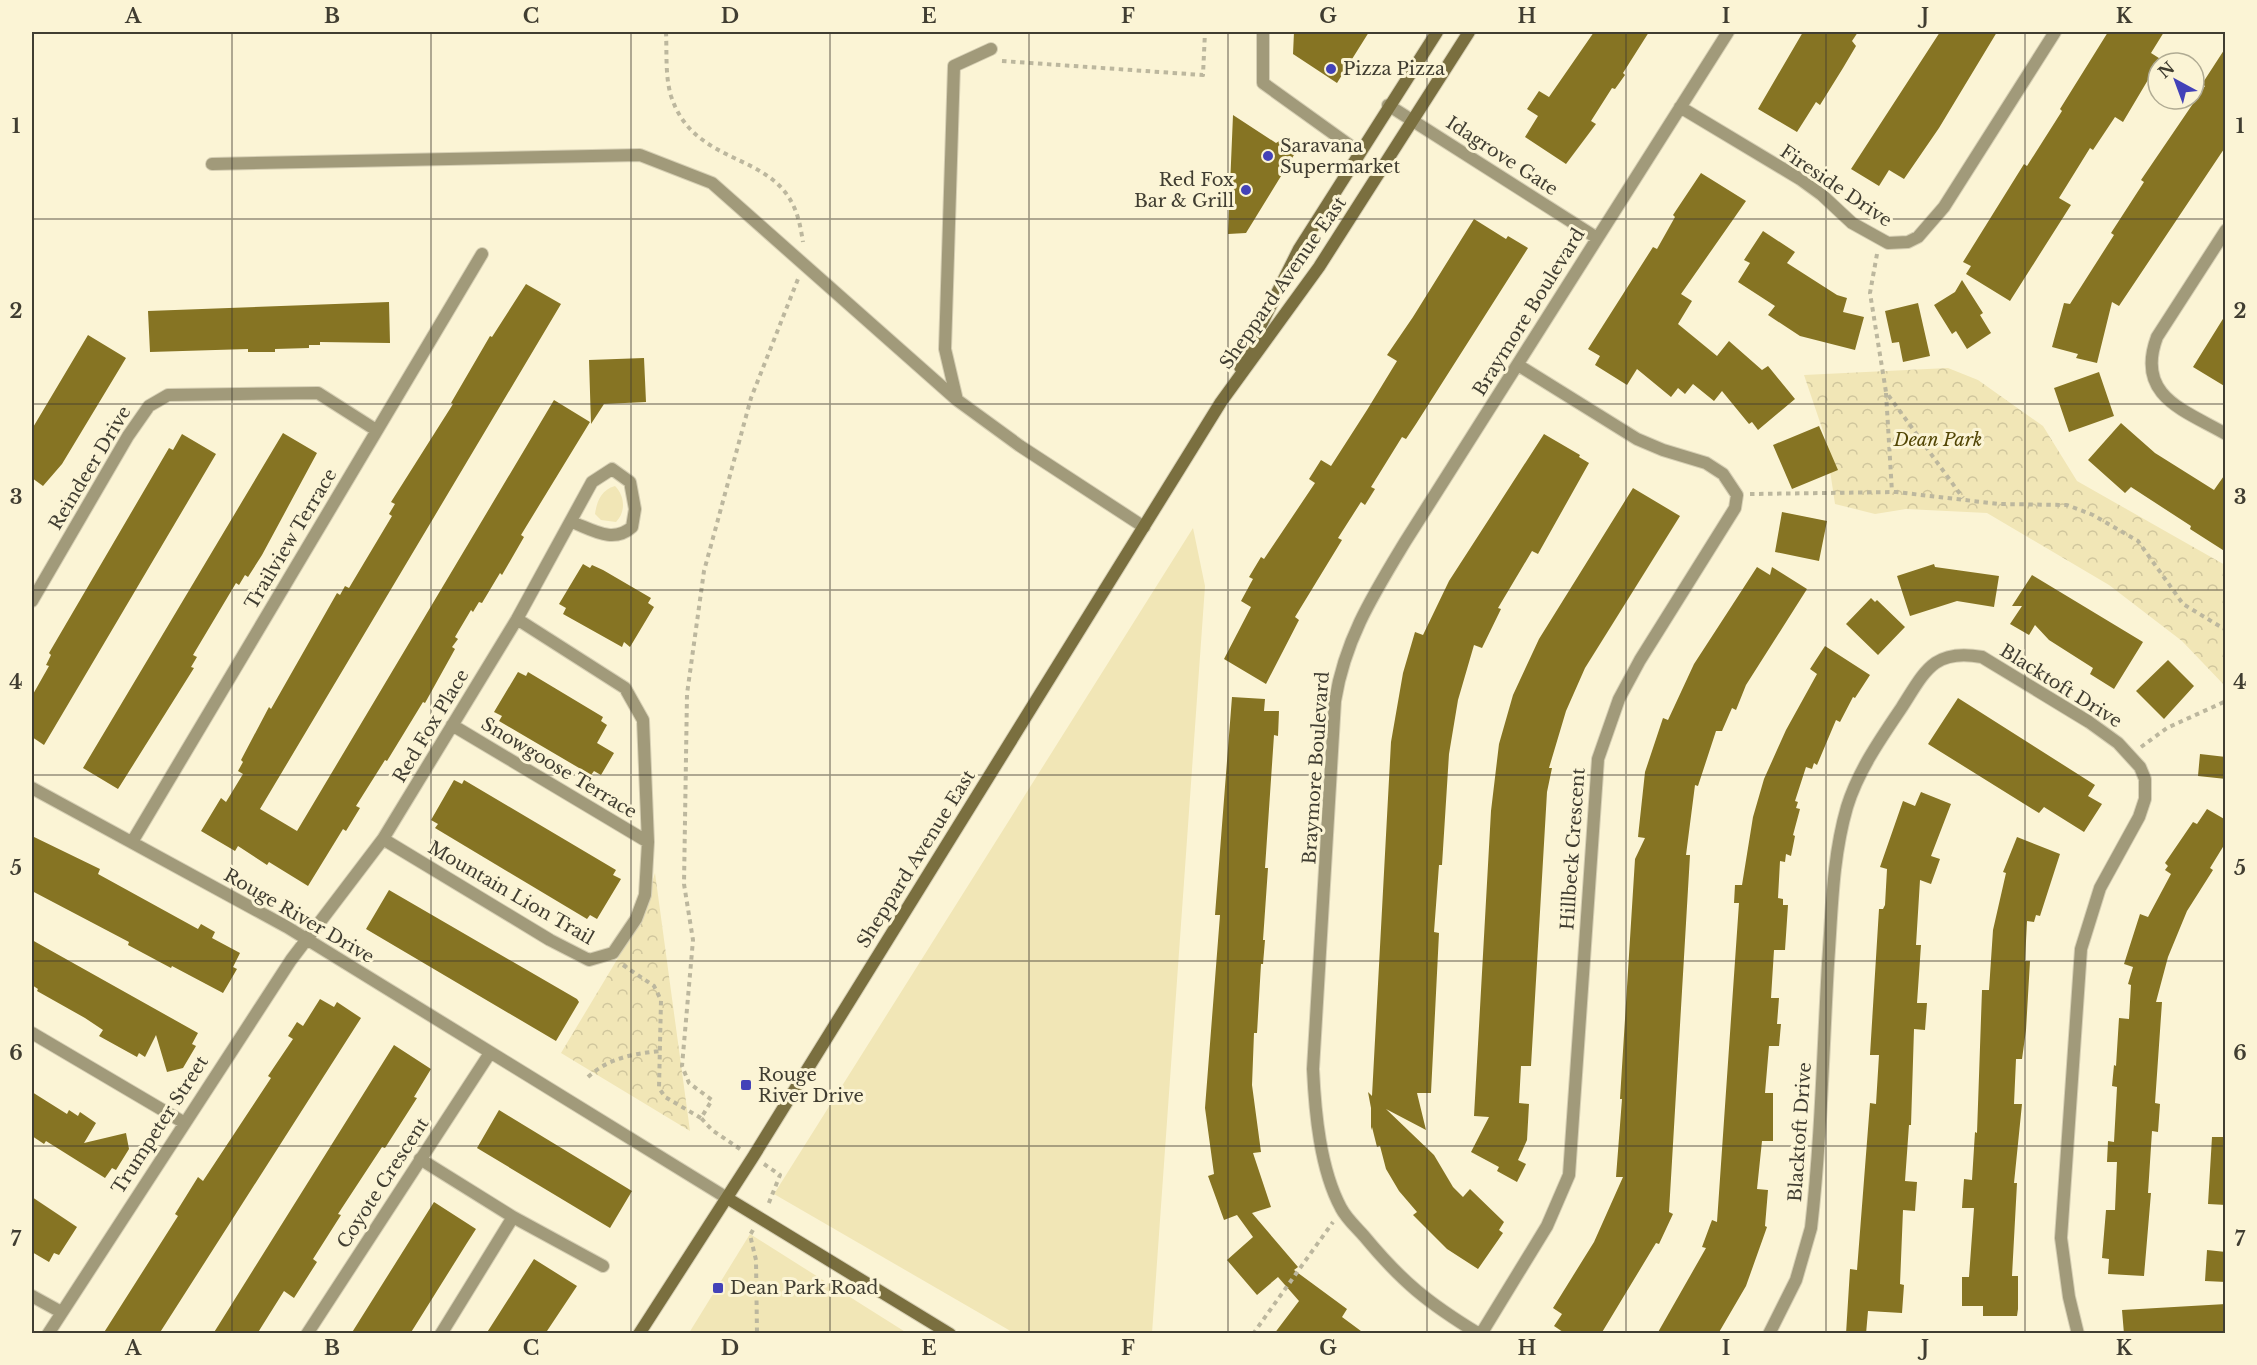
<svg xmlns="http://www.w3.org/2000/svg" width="2257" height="1365" font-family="'Libre Baskerville',serif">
	<defs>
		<pattern id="forest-crowns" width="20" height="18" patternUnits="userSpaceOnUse" patternTransform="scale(1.5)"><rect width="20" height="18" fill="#f1e6b6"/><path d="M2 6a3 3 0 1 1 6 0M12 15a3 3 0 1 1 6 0" fill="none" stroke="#d0c69d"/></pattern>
	</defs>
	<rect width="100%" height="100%" fill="#fbf4d5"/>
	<!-- grass -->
	<path fill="#f1e6b6" d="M 615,486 C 625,496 626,512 616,522 L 601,520 L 595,514 C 597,501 601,490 615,486 Z
		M 1193,528 L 1205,586 L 1152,1333 L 1014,1333 L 774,1194 Z
		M 750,1234 L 907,1333 L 689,1333 Z"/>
	<!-- forest -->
	<path fill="url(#forest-crowns)" d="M 1948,368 L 1978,380 L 2043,426 L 2077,481 L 2225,565 L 2225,686 L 2182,641 L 2109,585 L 1987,513 L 1906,509 L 1875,514 L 1835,504 L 1825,437 L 1804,375 Z
		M 655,873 L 690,1131 L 561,1053 L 639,923 Z"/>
	<!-- building -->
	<path fill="#867423" d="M 1294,32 L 1369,32 L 1337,83 L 1293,54 Z
		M 1594,32 L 1649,32 L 1623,73 L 1625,75 L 1615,89 L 1612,88 L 1591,121 L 1596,124 L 1566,164 L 1525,137 L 1538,116 L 1527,109 L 1539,91 L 1549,97 Z
		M 1803,32 L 1858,32 L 1852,41 L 1856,46 L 1843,68 L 1820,105 L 1816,102 L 1797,132 L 1758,109 Z
		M 1940,32 L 1997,32 L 1939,128 L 1904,179 L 1889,170 L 1879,186 L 1851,169 Z
		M 2108,32 L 2164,32 L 2151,53 L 2162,60 L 2158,63 L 2123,122 L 2115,117 L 2093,150 L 2090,148 L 2059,198 L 2071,205 L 2010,301 L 1966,274 L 1971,266 L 1963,262 L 2024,164 L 2027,166 L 2062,111 L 2060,109 Z
		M 2226,47 L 2226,146 L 2119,306 L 2112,302 L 2097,363 L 2076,358 L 2078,354 L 2052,347 L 2064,303 L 2070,304 L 2114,235 L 2111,233 L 2144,182 L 2141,180 L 2205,86 L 2202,84 Z
		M 1233,115 L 1276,143 L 1281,140 L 1297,150 L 1246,233 L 1228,234 Z
		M 1701,173 L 1746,201 L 1681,294 L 1692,301 L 1678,324 L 1717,356 L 1729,341 L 1762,370 L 1768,366 L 1795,399 L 1758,430 L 1752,422 L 1749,424 L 1722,391 L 1714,401 L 1693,384 L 1685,394 L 1678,388 L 1671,397 L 1637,369 L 1627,385 L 1595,365 L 1600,356 L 1588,349 L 1653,247 L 1657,249 L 1675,217 L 1673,215 Z
		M 1474,219 L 1506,239 L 1508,236 L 1528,248 L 1416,424 L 1406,439 L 1402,437 L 1371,487 L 1375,489 L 1365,505 L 1361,502 L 1338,538 L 1342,540 L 1295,617 L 1299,620 L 1266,684 L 1224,659 L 1251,607 L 1241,601 L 1253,579 L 1249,577 L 1261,557 L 1264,559 L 1315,483 L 1309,479 L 1321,460 L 1331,466 L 1367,410 L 1397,361 L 1387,355 L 1413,317 Z
		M 1763,231 L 1795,252 L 1787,263 L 1837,295 L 1847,298 L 1843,312 L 1864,317 L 1855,350 L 1800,336 L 1768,315 L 1775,306 L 1738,282 L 1750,263 L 1744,260 Z
		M 1962,280 L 1983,313 L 1980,315 L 1991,333 L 1967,349 L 1956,331 L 1952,334 L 1934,305 L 1955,292 Z
		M 526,284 L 561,304 L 260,809 L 297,831 L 554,400 L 590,422 L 521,535 L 524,537 L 502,575 L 500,573 L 482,603 L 479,602 L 473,612 L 471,610 L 455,637 L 458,639 L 452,647 L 455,649 L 425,703 L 423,702 L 387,761 L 385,760 L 356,806 L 360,808 L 346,831 L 343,829 L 308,886 L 269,862 L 267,865 L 238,846 L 235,851 L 201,831 L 221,798 L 226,802 L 243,774 L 238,771 L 243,762 L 241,760 L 269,707 L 271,709 L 337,593 L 340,595 L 345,586 L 349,588 L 392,516 L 389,514 L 395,504 L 391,502 L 453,404 L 451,403 L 490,336 L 492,337 Z
		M 389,302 L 390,343 L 320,342 L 320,345 L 309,345 L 309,348 L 275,349 L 275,352 L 248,352 L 248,349 L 150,352 L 148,311 Z
		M 1918,303 L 1930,356 L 1903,362 L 1899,342 L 1892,343 L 1885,311 Z
		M 2226,314 L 2226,387 L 2193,367 Z
		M 88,335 L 126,358 L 62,464 L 43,486 L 32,478 L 32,429 Z
		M 644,358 L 646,402 L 604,404 L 591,424 L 589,360 Z
		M 2099,372 L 2114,416 L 2069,432 L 2054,388 Z
		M 2121,423 L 2155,453 L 2214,490 L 2226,473 L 2226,552 L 2190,529 L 2191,526 L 2131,487 L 2125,493 L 2088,460 Z
		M 1819,426 L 1838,470 L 1792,489 L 1773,445 Z
		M 283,433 L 317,453 L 262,555 L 248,577 L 245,575 L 239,585 L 236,583 L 193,655 L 197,657 L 191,667 L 194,668 L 118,789 L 83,768 Z
		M 182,434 L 216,454 L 44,745 L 32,737 L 32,696 L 49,666 L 46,665 L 51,655 L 49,653 L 169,448 L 173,450 Z
		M 1544,434 L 1580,455 L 1579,457 L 1589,463 L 1538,554 L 1532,551 L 1498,608 L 1501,609 L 1482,648 L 1474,645 L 1458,700 L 1449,754 L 1442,865 L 1439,865 L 1434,932 L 1439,933 L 1431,1093 L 1417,1093 L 1426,1130 L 1386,1109 L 1434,1155 L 1453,1187 L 1463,1197 L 1470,1189 L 1504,1222 L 1499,1230 L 1503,1233 L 1478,1269 L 1447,1249 L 1413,1215 L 1417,1212 L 1399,1191 L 1386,1169 L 1380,1146 L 1377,1147 L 1372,1127 L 1371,1130 L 1371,1108 L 1368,1092 L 1372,1096 L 1391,742 L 1403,673 L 1415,632 L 1423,635 L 1449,581 Z
		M 1633,488 L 1680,516 L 1585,668 L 1566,711 L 1549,768 L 1552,768 L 1547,792 L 1531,1066 L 1521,1066 L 1519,1103 L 1529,1104 L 1527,1140 L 1518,1160 L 1526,1164 L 1517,1182 L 1497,1171 L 1499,1167 L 1471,1152 L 1489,1117 L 1474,1116 L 1491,811 L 1499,744 L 1513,695 L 1539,639 Z
		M 1782,512 L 1827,521 L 1819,561 L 1775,552 Z
		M 583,564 L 590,568 L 592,565 L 603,570 L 651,598 L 648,603 L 654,607 L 630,647 L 624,642 L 622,647 L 563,614 L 566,608 L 559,604 Z
		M 1934,564 L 1935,567 L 1999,576 L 1994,607 L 1957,601 L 1910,616 L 1897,576 Z
		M 1757,567 L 1770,575 L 1772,567 L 1807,589 L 1746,685 L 1736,710 L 1732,708 L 1722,731 L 1716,731 L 1698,786 L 1695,785 L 1686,855 L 1690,855 L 1669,1212 L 1673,1214 L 1659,1244 L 1656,1243 L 1601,1334 L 1566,1334 L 1554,1326 L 1562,1314 L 1553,1308 L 1594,1242 L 1623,1177 L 1616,1177 L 1622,1099 L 1620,1099 L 1635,859 L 1645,838 L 1638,837 L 1645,772 L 1663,718 L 1668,720 L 1694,664 Z
		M 2032,575 L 2143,642 L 2114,689 L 2090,674 L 2093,668 L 2049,640 L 2035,625 L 2029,635 L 2010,624 L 2022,606 L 2012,606 Z
		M 1871,598 L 1875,602 L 1877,600 L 1905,627 L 1878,655 L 1846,624 Z
		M 1825,646 L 1870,675 L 1855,698 L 1853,697 L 1840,722 L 1836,720 L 1817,765 L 1814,763 L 1812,769 L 1806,767 L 1795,801 L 1798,802 L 1796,808 L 1800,809 L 1793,835 L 1795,836 L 1791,856 L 1786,854 L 1785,862 L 1780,861 L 1778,898 L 1783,899 L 1783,905 L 1788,905 L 1785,950 L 1774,950 L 1771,998 L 1779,998 L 1777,1024 L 1781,1024 L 1779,1046 L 1769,1046 L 1765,1093 L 1773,1093 L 1773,1141 L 1762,1141 L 1757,1189 L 1768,1190 L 1765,1226 L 1767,1227 L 1746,1286 L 1718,1334 L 1657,1334 L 1706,1248 L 1702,1247 L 1712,1220 L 1717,1222 L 1739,903 L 1734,903 L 1735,885 L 1742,885 L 1753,817 L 1764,779 L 1786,730 L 1817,674 L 1810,669 Z
		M 2168,660 L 2194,686 L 2164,719 L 2136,691 Z
		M 518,672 L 526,676 L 528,672 L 603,717 L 601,721 L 607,725 L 597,743 L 614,753 L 601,775 L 594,771 L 591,775 L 499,721 L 502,716 L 494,712 Z
		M 1232,697 L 1265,699 L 1264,711 L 1279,711 L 1278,736 L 1274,735 L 1265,868 L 1268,868 L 1263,940 L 1265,940 L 1263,964 L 1261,964 L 1257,1033 L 1254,1033 L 1252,1085 L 1261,1152 L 1253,1153 L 1271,1207 L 1252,1213 L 1298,1267 L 1294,1270 L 1347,1309 L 1342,1317 L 1365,1334 L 1274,1334 L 1299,1301 L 1278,1277 L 1257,1295 L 1227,1260 L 1253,1237 L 1237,1215 L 1224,1220 L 1208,1176 L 1214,1174 L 1205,1108 L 1220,915 L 1215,915 Z
		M 1958,698 L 2095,785 L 2088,796 L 2102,804 L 2084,832 L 2044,807 L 2039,813 L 1928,744 Z
		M 2200,754 L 2226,757 L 2226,779 L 2198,776 Z
		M 454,780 L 462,784 L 464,780 L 616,870 L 613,875 L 621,879 L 597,919 L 590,915 L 587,919 L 435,828 L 438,824 L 431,820 Z
		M 1921,792 L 1951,804 L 1931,856 L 1940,859 L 1931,884 L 1920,880 L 1916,945 L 1921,945 L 1917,1003 L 1927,1003 L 1925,1030 L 1914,1029 L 1911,1125 L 1909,1125 L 1905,1181 L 1917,1182 L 1915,1211 L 1903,1210 L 1900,1284 L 1904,1285 L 1902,1313 L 1868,1311 L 1866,1334 L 1846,1334 L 1850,1269 L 1857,1270 L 1870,1103 L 1876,1104 L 1879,1055 L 1870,1055 L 1879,909 L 1883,909 L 1885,905 L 1887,869 L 1880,867 L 1903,801 L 1915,806 Z
		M 2207,809 L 2226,820 L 2226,842 L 2210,868 L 2213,870 L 2187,911 L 2168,957 L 2156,1002 L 2162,1002 L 2155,1103 L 2160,1104 L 2158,1132 L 2152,1131 L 2148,1193 L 2151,1193 L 2144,1276 L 2108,1274 L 2109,1259 L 2102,1258 L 2106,1210 L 2115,1210 L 2117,1162 L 2107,1162 L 2108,1141 L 2114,1142 L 2117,1087 L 2112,1086 L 2114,1065 L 2116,1066 L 2119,1018 L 2129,1019 L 2131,985 L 2128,984 L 2133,967 L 2124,964 L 2140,914 L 2148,917 L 2171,874 L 2165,870 L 2168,866 L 2165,863 L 2193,822 L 2197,824 Z
		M 32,836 L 100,869 L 98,874 L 198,929 L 201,924 L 215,932 L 212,938 L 240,953 L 233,967 L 237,969 L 223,993 L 172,966 L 171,968 L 128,945 L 129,942 L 32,891 Z
		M 2017,837 L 2060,854 L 2040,916 L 2036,915 L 2034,922 L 2027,921 L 2025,961 L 2030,961 L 2026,1030 L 2022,1059 L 2016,1059 L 2014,1104 L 2022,1104 L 2014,1183 L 2017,1183 L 2012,1276 L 2018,1276 L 2018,1309 L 2017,1316 L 1983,1316 L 1983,1306 L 1962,1306 L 1962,1277 L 1969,1277 L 1974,1208 L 1962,1208 L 1964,1179 L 1972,1180 L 1975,1132 L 1977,1133 L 1982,990 L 1989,990 L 1993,930 L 2006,873 L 2003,872 Z
		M 389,890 L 577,999 L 579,1002 L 556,1041 L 366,929 Z
		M 32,940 L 198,1033 L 192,1044 L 196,1046 L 183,1068 L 167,1072 L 156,1035 L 145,1057 L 139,1053 L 137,1057 L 99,1036 L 103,1030 L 85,1018 L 37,991 L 38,989 L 32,985 Z
		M 320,999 L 334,1007 L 337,1002 L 361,1018 L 159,1334 L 103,1334 L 178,1216 L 175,1214 L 198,1177 L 203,1181 L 271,1078 L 268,1076 L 293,1039 L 288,1036 L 297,1022 L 303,1026 Z
		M 394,1045 L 431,1069 L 414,1097 L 417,1098 L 385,1148 L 382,1147 L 338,1214 L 341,1215 L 313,1259 L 317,1262 L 294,1298 L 284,1291 L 257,1334 L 213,1334 Z
		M 32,1092 L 67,1114 L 69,1110 L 78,1116 L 80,1112 L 96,1123 L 84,1143 L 126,1133 L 129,1149 L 116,1170 L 112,1168 L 105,1178 L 46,1141 L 44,1144 L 32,1136 Z
		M 499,1110 L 632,1191 L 610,1228 L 477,1148 Z
		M 2212,1137 L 2226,1137 L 2226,1205 L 2208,1204 Z
		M 32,1197 L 77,1227 L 59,1255 L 54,1253 L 49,1262 L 32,1252 Z
		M 434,1202 L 476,1229 L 467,1243 L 410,1334 L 351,1334 Z
		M 2207,1250 L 2226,1252 L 2226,1282 L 2205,1281 Z
		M 534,1259 L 577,1286 L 545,1334 L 486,1334 Z
		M 2226,1304 L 2226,1334 L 2124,1334 L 2122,1310 Z"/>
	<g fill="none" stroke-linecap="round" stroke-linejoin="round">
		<!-- lane casing -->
		<g stroke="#d6cfb4" stroke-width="14">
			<path id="lane" d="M 1263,32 L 1263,83 L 1359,152
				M 991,49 L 954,66 L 945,349 L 957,400 L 1020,446 L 1144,527
				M 212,164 L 640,155 L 712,183 L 957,400
				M 420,1159 L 513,1217 L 603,1266
				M 441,1334 L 513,1217"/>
		</g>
		<!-- street casing -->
		<g stroke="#d6cfb4" stroke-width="14">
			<path id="street" d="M 1388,105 L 1597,238
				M 1680,107 L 1800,179 L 1822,195 L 1852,223 L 1888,243 L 1908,242 L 1918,237 L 1944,207 L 2055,32
				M 2226,230 L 2157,337 C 2135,396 2184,410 2226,434
				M 32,601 L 128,436 L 149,406 L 168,395 L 318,393 L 376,430
				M 452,725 L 648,842
				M 32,788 L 287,927 L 727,1198
				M 383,839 L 550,940 L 589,960 L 613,953 L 636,919 L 645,895 L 648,842 L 643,720 L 625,688 L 517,619
				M 132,842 L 482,254
				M 32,1033 L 183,1122
				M 32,1296 L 61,1312
				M 48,1334 L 291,960 L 383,839 L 517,619 L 592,482 L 612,469 L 630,482 L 635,509 L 632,527 C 613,544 593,530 572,522
				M 307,1334 L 490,1053
				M 1479,1334 C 1428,1303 1402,1282 1364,1236 C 1356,1227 1346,1218 1341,1208 C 1320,1169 1315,1112 1313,1069 L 1335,701 C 1345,639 1373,595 1405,542 L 1728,32
				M 1481,1334 L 1547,1226 L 1569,1175 L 1598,759 L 1619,699 L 1640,660 L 1735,508 L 1737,495 L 1723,474 L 1706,463 L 1663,450 L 1637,439 L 1518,365
				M 1769,1334 L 1796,1280 L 1811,1228 C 1821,1141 1823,1052 1828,964 C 1832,911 1832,859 1847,807 C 1858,771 1881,738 1902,707 C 1925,671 1934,648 1982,657 L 2089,722 L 2118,743 L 2140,767 L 2145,779 L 2145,799 L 2139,817 L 2100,888 L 2081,949 L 2061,1238 L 2069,1297 L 2078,1334"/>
		</g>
		<!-- secondary casing -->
		<g stroke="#d6cfb4" stroke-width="14">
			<path id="secondary" d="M 1240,367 L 1299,249 L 1437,32
				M 727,1198 L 950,1334
				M 639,1334 L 753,1157 L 1221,402 L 1319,267 L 1469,32"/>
		</g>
		<!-- path -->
		<path stroke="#bcb79e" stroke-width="4" stroke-dasharray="4.5 4.5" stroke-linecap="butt" d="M 666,32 C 667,52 665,76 671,96 C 694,166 769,151 794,207 C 799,218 801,230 803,242
			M 1002,61 L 1203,75 L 1205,32
			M 1877,254 L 1870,293 L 1886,392 L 1963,498
			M 1886,393 L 1892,492
			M 1750,494 L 1896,492 L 1999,504 L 2067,505 L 2093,515 L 2138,541 L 2183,604 L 2226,630
			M 2141,747 L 2167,728 L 2226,701
			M 623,965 L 654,986 L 661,1000 L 659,1088 L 665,1097 L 701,1118
			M 588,1077 C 609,1058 632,1054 660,1051
			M 740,1149 L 712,1130 L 701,1118 L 712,1100 L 689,1083 L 682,1066 L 693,940 L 684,884 L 687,694 L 704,571 L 751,398 L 798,279
			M 764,1164 L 780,1175 L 768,1205
			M 753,1230 L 750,1235 L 756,1260 L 757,1334
			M 1253,1334 L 1333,1222"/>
		<!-- lane -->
		<use href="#lane" stroke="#a19a7a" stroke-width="12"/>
		<!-- street -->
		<use href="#street" stroke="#a19a7a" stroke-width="12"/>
		<!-- secondary -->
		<use href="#secondary" stroke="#7a6f3f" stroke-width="12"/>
	</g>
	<!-- grid -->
	<path fill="none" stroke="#403d31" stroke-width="1.5" stroke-opacity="0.55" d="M 232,32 L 232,1334M 431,32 L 431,1334M 631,32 L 631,1334M 830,32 L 830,1334M 1029,32 L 1029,1334M 1228,32 L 1228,1334M 1427,32 L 1427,1334M 1626,32 L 1626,1334M 1826,32 L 1826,1334M 2025,32 L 2025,1334M 32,219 L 2226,219M 32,404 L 2226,404M 32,590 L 2226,590M 32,775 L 2226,775M 32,961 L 2226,961M 32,1146 L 2226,1146"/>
	<!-- markers -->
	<g fill="#4342b8" stroke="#fbf4d5" stroke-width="2">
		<circle cx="1331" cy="69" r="6"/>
		<circle cx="1268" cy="156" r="6"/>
		<circle cx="1246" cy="190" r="6"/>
		<rect x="740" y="1079" width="12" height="12" rx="3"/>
		<rect x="712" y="1282" width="12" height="12" rx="3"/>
	</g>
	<g text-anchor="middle" stroke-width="6" stroke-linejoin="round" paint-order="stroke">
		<!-- poi labels -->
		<g font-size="18" fill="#403d31" stroke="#fbf4d5" text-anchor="start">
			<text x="1343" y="75">Pizza Pizza</text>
			<text x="1280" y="152">Saravana<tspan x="1280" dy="21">Supermarket</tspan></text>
			<text x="1234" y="186" text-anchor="end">Red Fox<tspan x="1234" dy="21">Bar &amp; Grill</tspan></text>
			<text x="758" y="1081">Rouge<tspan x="758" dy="21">River Drive</tspan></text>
			<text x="730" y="1294">Dean Park Road</text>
		</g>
		<!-- street labels -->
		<g font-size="18" fill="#403d31" stroke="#fbf4d5">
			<text transform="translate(1502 156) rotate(33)" y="6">Idagrove Gate</text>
			<text transform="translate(1836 186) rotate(34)" y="6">Fireside Drive</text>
			<text transform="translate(1283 283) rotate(-55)" y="6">Sheppard Avenue East</text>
			<text transform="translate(1529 312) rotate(-58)" y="6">Braymore Boulevard</text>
			<text transform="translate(90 468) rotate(-59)" y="6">Reindeer Drive</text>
			<text transform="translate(291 539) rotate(-59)" y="6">Trailview Terrace</text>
			<text transform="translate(2061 686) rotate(32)" y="6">Blacktoft Drive</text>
			<text transform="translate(431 726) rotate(-59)" y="6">Red Fox Place</text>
			<text transform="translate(559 768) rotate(31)" y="6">Snowgoose Terrace</text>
			<text transform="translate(1316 768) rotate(-86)" y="6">Braymore Boulevard</text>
			<text transform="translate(1573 849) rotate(-86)" y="6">Hillbeck Crescent</text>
			<text transform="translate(916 859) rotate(-58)" y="6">Sheppard Avenue East</text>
			<text transform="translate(511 893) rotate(30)" y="6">Mountain Lion Trail</text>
			<text transform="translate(299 916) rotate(30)" y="6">Rouge River Drive</text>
			<text transform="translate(160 1125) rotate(-57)" y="6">Trumpeter Street</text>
			<text transform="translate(1800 1132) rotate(-86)" y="6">Blacktoft Drive</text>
			<text transform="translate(383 1183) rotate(-57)" y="6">Coyote Crescent</text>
		</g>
		<!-- park labels -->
		<g font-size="18" font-style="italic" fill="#524605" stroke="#fbf4d5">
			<text x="1938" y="446">Dean Park</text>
		</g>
	</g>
	<!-- border -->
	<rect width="2257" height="1365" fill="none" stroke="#fbf4d5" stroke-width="66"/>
	<!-- north arrow -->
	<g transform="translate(2176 81) rotate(319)"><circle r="28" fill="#fbf4d5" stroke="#b0ab93" stroke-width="1.5"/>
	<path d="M0-4.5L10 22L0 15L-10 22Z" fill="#4342b8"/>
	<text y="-9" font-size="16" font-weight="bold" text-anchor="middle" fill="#403d31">N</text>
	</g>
	<rect x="33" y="33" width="2191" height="1299" fill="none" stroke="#403d31" stroke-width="2"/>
	<g font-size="20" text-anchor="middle" font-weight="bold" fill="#403d31">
		<text x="133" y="23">A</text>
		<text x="332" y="23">B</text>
		<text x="531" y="23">C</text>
		<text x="730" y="23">D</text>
		<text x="929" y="23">E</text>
		<text x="1128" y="23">F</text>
		<text x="1328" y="23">G</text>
		<text x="1527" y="23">H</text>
		<text x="1726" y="23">I</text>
		<text x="1925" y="23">J</text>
		<text x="2124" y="23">K</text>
		<text x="16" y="133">1</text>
		<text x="2240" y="133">1</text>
		<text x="16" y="318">2</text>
		<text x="2240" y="318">2</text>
		<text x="16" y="504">3</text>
		<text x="2240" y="504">3</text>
		<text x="16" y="689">4</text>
		<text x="2240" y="689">4</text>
		<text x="16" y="875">5</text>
		<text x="2240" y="875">5</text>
		<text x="16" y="1060">6</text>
		<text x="2240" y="1060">6</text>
		<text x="16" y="1246">7</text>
		<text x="2240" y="1246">7</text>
		<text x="133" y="1355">A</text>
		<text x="332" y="1355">B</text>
		<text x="531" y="1355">C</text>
		<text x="730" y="1355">D</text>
		<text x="929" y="1355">E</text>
		<text x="1128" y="1355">F</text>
		<text x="1328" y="1355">G</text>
		<text x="1527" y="1355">H</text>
		<text x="1726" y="1355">I</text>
		<text x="1925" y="1355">J</text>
		<text x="2124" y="1355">K</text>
	</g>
</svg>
